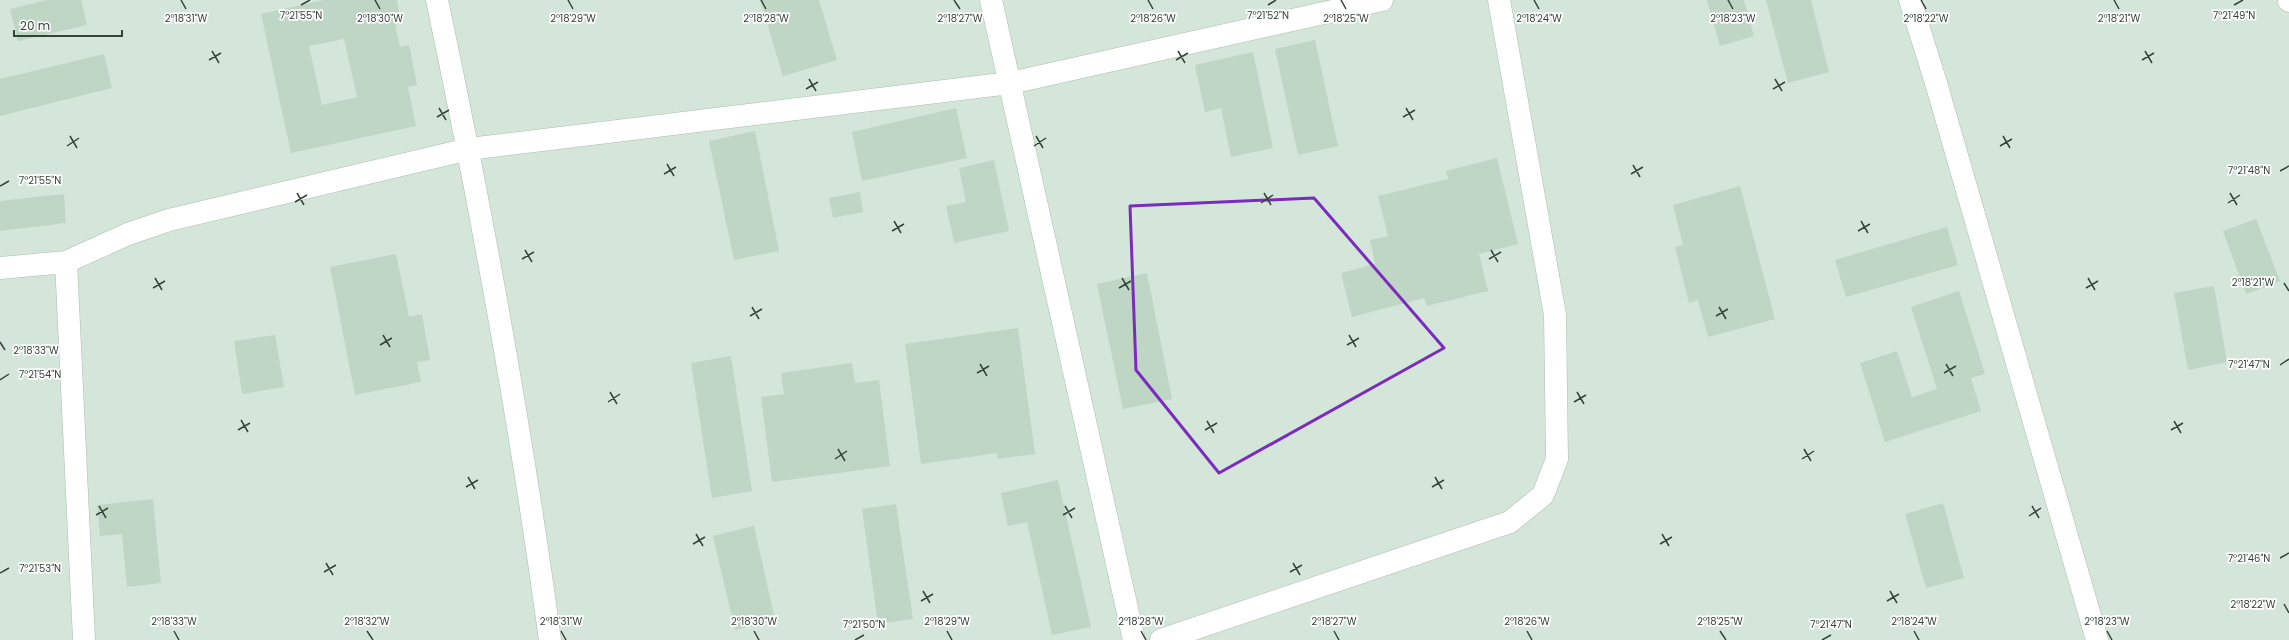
<svg xmlns="http://www.w3.org/2000/svg" width="2289" height="640" font-family="Poppins,sans-serif">
	<rect width="100%" height="100%" fill="#e6f2ea"/>
	<!-- residential -->
	<path fill="#d4e6da" d="M 0,0 L 2289,0 L 2289,640 L 0,640 Z"/>
	<!-- building -->
	<path fill="#bfd6c4" fill-rule="evenodd" d="M 47,0 L 81,0 L 87,25 L 18,41 L 10,9 Z
		M 324,0 L 397,0 L 401,23 L 395,25 L 400,47 L 409,45 L 417,85 L 408,87 L 416,126 L 291,153 L 261,14 ZM 344,39 L 357,97 L 322,105 L 309,46 Z
		M 760,0 L 819,0 L 837,60 L 783,76 Z
		M 1707,0 L 1744,0 L 1754,36 L 1720,46 Z
		M 1766,0 L 1811,0 L 1829,72 L 1788,83 Z
		M 1315,40 L 1338,146 L 1298,155 L 1275,49 Z
		M 1253,52 L 1273,148 L 1231,157 L 1221,108 L 1205,112 L 1195,65 Z
		M 104,54 L 112,88 L 0,116 L 0,79 Z
		M 956,108 L 967,158 L 862,181 L 852,132 Z
		M 755,131 L 779,251 L 734,260 L 709,141 Z
		M 1497,158 L 1518,244 L 1479,254 L 1488,291 L 1427,306 L 1424,298 L 1352,317 L 1341,273 L 1375,264 L 1370,240 L 1388,236 L 1378,196 L 1448,179 L 1446,171 Z
		M 994,160 L 1009,231 L 954,243 L 946,206 L 966,202 L 959,168 Z
		M 1740,186 L 1775,319 L 1708,337 L 1698,300 L 1689,303 L 1675,247 L 1683,245 L 1673,205 Z
		M 860,192 L 863,212 L 833,218 L 829,198 Z
		M 64,194 L 66,223 L 0,231 L 0,201 Z
		M 2256,219 L 2280,281 L 2246,294 L 2223,231 Z
		M 1947,227 L 1958,265 L 1846,297 L 1835,260 Z
		M 396,254 L 409,317 L 422,314 L 430,360 L 417,362 L 421,382 L 355,395 L 330,267 Z
		M 1147,273 L 1172,399 L 1123,409 L 1097,284 Z
		M 2214,286 L 2227,362 L 2188,370 L 2174,293 Z
		M 1959,291 L 1985,374 L 1971,378 L 1981,411 L 1885,442 L 1860,363 L 1897,351 L 1912,397 L 1937,389 L 1911,307 Z
		M 1018,328 L 1035,454 L 997,459 L 997,453 L 921,464 L 905,344 Z
		M 275,335 L 284,387 L 242,394 L 234,341 Z
		M 731,356 L 752,491 L 712,498 L 691,363 Z
		M 852,363 L 855,383 L 879,380 L 890,466 L 772,482 L 761,397 L 784,394 L 781,373 Z
		M 1058,480 L 1091,627 L 1052,635 L 1027,522 L 1008,526 L 1001,493 Z
		M 153,499 L 161,583 L 127,587 L 122,534 L 100,536 L 97,505 Z
		M 1943,503 L 1964,578 L 1926,588 L 1905,514 Z
		M 896,504 L 913,619 L 878,624 L 862,509 Z
		M 754,526 L 775,620 L 735,630 L 713,536 Z"/>
	<g fill="none" stroke-linecap="round" stroke-linejoin="round">
		<!-- minor casing -->
		<g stroke="#a9bdaf" stroke-width="23">
			<path id="minor" d="M 437,0 C 482,212 521,426 550,640
				M 991,0 L 1134,640
				M 1910,0 L 1936,83 L 2097,640
				M 2289,0 L 2289,1
				M 66,262 L 84,640
				M 0,268 L 66,262 L 128,234 L 169,220 L 469,149 L 1010,83 L 1382,0
				M 1161,640 L 1510,522 L 1543,495 L 1557,459 L 1555,315 L 1499,0"/>
		</g>
		<!-- minor -->
		<use href="#minor" stroke="#fff" stroke-width="22"/>
	</g>
	<!-- marked area -->
	<path fill="none" stroke="#7b2cbf" stroke-width="3" stroke-linejoin="round" d="M 1314,198 L 1444,348 L 1219,473 L 1136,370 L 1130,206 Z"/>
	<!-- ticks -->
	<path fill="none" stroke="#354439" stroke-width="1.5" d="M 181,0 L 186,9M 375,0 L 380,9M 568,0 L 573,9M 761,0 L 766,9M 954,0 L 960,9M 1148,0 L 1153,9M 1341,0 L 1346,9M 1534,0 L 1539,9M 1728,0 L 1733,9M 1921,0 L 1926,9M 2114,0 L 2119,9M 301,5 L 310,0M 1268,5 L 1276,0M 2234,5 L 2243,0M 212,51 L 219,63M 1178,51 L 1185,63M 2145,51 L 2152,63M 209,60 L 221,53M 1176,60 L 1188,53M 2142,60 L 2154,53M 809,79 L 816,91M 1775,79 L 1782,91M 806,89 L 818,82M 1773,89 L 1785,82M 439,108 L 446,120M 1406,108 L 1413,120M 437,117 L 449,110M 1403,117 L 1415,110M 70,136 L 77,148M 1036,136 L 1043,148M 2003,136 L 2010,148M 67,146 L 79,138M 1034,146 L 1046,138M 2000,146 L 2012,139M 667,164 L 674,176M 1633,165 L 1640,177M 2280,171 L 2289,166M 664,174 L 676,167M 1631,174 L 1643,167M 0,186 L 9,181M 297,193 L 304,205M 1264,193 L 1271,205M 2230,193 L 2237,205M 295,202 L 307,195M 1261,203 L 1273,195M 2228,203 L 2240,195M 894,221 L 901,233M 1861,221 L 1868,233M 892,231 L 904,224M 1858,231 L 1870,224M 525,250 L 532,262M 1491,250 L 1498,262M 522,259 L 534,252M 1489,259 L 1501,252M 155,278 L 162,290M 1122,278 L 1129,290M 2088,278 L 2095,290M 2284,283 L 2289,291M 153,288 L 165,281M 1119,288 L 1131,281M 2086,288 L 2098,281M 752,307 L 759,319M 1719,307 L 1726,319M 750,316 L 762,309M 1716,316 L 1728,309M 383,335 L 390,347M 1349,335 L 1356,347M 0,342 L 5,350M 380,345 L 392,338M 1347,345 L 1359,338M 980,364 L 987,376M 1946,364 L 1953,376M 2280,365 L 2289,359M 977,373 L 989,366M 1944,373 L 1956,366M 0,380 L 9,374M 610,392 L 617,404M 1577,392 L 1584,404M 608,402 L 620,394M 1574,402 L 1586,395M 241,420 L 248,432M 1207,421 L 1214,433M 2174,421 L 2181,433M 238,430 L 250,423M 1205,430 L 1217,423M 2171,430 L 2183,423M 838,449 L 845,461M 1804,449 L 1811,461M 835,459 L 847,451M 1802,459 L 1814,451M 468,477 L 475,489M 1435,477 L 1442,489M 466,487 L 478,480M 1432,487 L 1444,480M 99,506 L 106,518M 1065,506 L 1072,518M 2032,506 L 2039,518M 96,515 L 108,508M 1063,515 L 1075,508M 2029,516 L 2041,508M 696,534 L 703,546M 1662,534 L 1669,546M 693,544 L 705,537M 1660,544 L 1672,537M 2280,558 L 2289,553M 326,563 L 333,575M 1293,563 L 1300,575M 324,572 L 336,565M 1290,572 L 1302,565M 0,573 L 9,568M 923,591 L 930,603M 1890,591 L 1897,603M 921,601 L 933,594M 1887,601 L 1899,594M 2284,604 L 2289,613M 174,631 L 179,640M 367,631 L 373,640M 561,631 L 566,640M 754,631 L 759,640M 947,631 L 952,640M 1141,631 L 1146,640M 1334,631 L 1339,640M 1527,631 L 1532,640M 1720,631 L 1726,640M 1914,631 L 1919,640M 2107,631 L 2112,640M 855,640 L 864,635M 1822,640 L 1831,635"/>
	<g font-size="10" text-anchor="middle" fill="#354439" stroke="#fff" stroke-width="3.5" stroke-linejoin="round" paint-order="stroke">
		<text x="2234" y="19">7°21'49"N</text>
		<text x="301" y="19">7°21'55"N</text>
		<text x="1268" y="19">7°21'52"N</text>
		<text x="766" y="22">2°18'28"W</text>
		<text x="960" y="22">2°18'27"W</text>
		<text x="1539" y="22">2°18'24"W</text>
		<text x="186" y="22">2°18'31"W</text>
		<text x="380" y="22">2°18'30"W</text>
		<text x="573" y="22">2°18'29"W</text>
		<text x="1153" y="22">2°18'26"W</text>
		<text x="1346" y="22">2°18'25"W</text>
		<text x="1733" y="22">2°18'23"W</text>
		<text x="1926" y="22">2°18'22"W</text>
		<text x="2119" y="22">2°18'21"W</text>
		<text x="2249" y="174">7°21'48"N</text>
		<text x="40" y="184">7°21'55"N</text>
		<text x="2253" y="286">2°18'21"W</text>
		<text x="36" y="354">2°18'33"W</text>
		<text x="2249" y="368">7°21'47"N</text>
		<text x="40" y="378">7°21'54"N</text>
		<text x="2249" y="562">7°21'46"N</text>
		<text x="40" y="572">7°21'53"N</text>
		<text x="2253" y="608">2°18'22"W</text>
		<text x="174" y="625">2°18'33"W</text>
		<text x="367" y="625">2°18'32"W</text>
		<text x="561" y="625">2°18'31"W</text>
		<text x="754" y="625">2°18'30"W</text>
		<text x="947" y="625">2°18'29"W</text>
		<text x="1141" y="625">2°18'28"W</text>
		<text x="1334" y="625">2°18'27"W</text>
		<text x="1527" y="625">2°18'26"W</text>
		<text x="1720" y="625">2°18'25"W</text>
		<text x="1914" y="625">2°18'24"W</text>
		<text x="2107" y="625">2°18'23"W</text>
		<text x="864" y="628">7°21'50"N</text>
		<text x="1831" y="628">7°21'47"N</text>
	</g>
	<!-- scale -->
	<path d="M14 30v6h108v-6" fill="none" stroke="#354439" stroke-width="2"/>
	<text x="20" y="30" font-size="12" fill="#354439" stroke="#ffffff" stroke-width="3" paint-order="stroke">20 m</text>
</svg>
